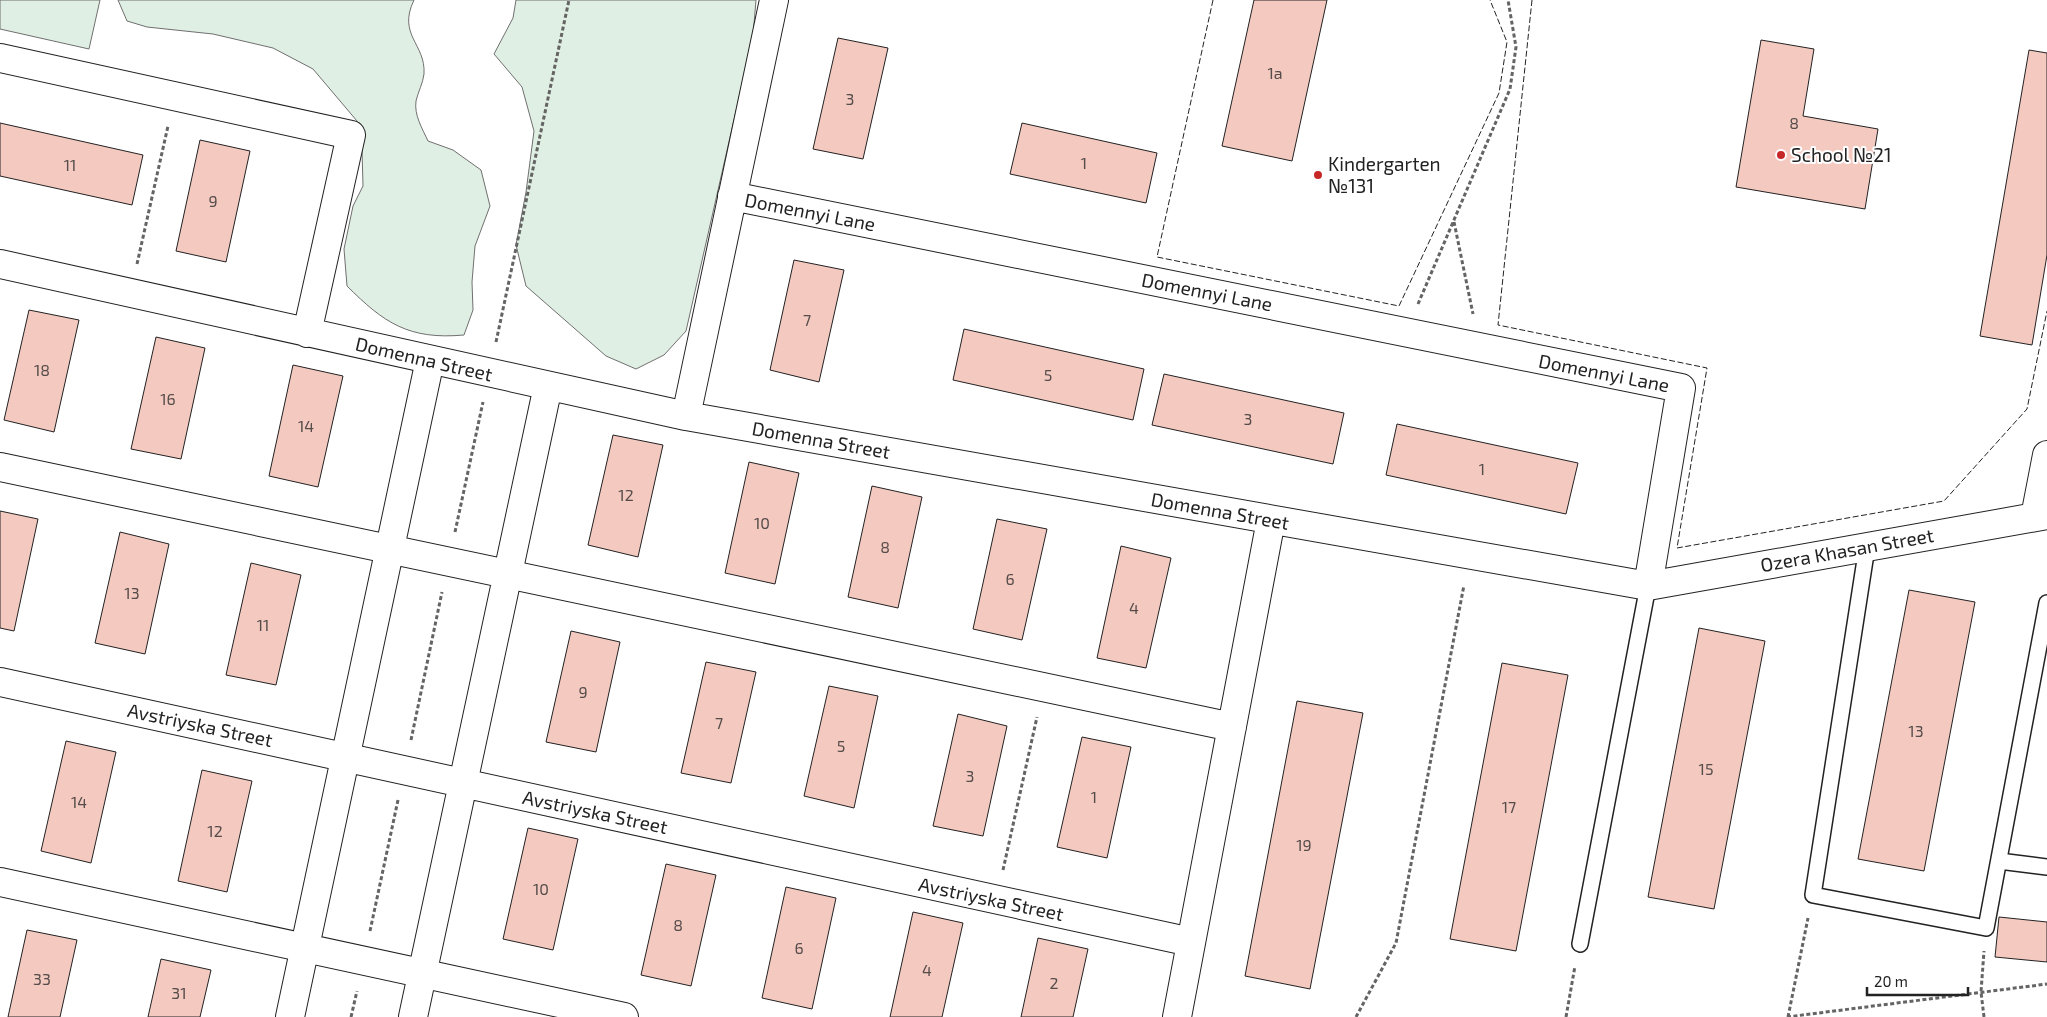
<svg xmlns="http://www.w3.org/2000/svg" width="2047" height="1017" font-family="'Exo 2',sans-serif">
	<rect width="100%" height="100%" fill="#fff"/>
	<!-- green -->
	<path fill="#e0efe3" stroke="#6f6f6f" d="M 0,0 L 100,0 L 89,49 L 0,29 Z
		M 118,0 L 414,0 C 397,35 426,44 424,74 C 423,83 418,92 416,101 C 414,115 422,128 428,141 L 453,150 L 481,170 L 490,206 L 475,246 L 472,282 L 473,310 L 464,335 C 409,340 384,323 347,286 L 344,249 L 353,206 L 363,186 L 362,150 L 357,121 L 313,69 L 273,48 L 213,34 L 147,27 L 127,21 Z
		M 516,0 L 756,0 L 753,36 L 686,331 L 664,355 L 636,369 L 606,356 L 526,286 L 516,245 L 526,192 L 534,131 L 522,87 L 494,54 L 513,18 Z"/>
	<!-- building -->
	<path fill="#f3c9c0" stroke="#222" d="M 1254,0 L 1327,0 L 1292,161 L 1222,146 Z
		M 838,38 L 888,48 L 863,159 L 813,149 Z
		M 1761,40 L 1814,49 L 1803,116 L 1878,129 L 1865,209 L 1736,187 Z
		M 2029,50 L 2047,53 L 2047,255 L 2032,345 L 1980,336 Z
		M 0,123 L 143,155 L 132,205 L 0,176 Z
		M 1022,123 L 1157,153 L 1146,203 L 1010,174 Z
		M 200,140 L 250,151 L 226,262 L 176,251 Z
		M 794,260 L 844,270 L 819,382 L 770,370 Z
		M 29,310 L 79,320 L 54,432 L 4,420 Z
		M 964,329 L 1144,369 L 1133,420 L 953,380 Z
		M 156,337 L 205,348 L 181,459 L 131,449 Z
		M 293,365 L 343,376 L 318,487 L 269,476 Z
		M 1164,374 L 1344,413 L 1333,464 L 1152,425 Z
		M 1397,424 L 1578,463 L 1566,514 L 1386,475 Z
		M 613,435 L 663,445 L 638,557 L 588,545 Z
		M 749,462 L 799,473 L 775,584 L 725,573 Z
		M 872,486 L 922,497 L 898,608 L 848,597 Z
		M 0,511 L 38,519 L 14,631 L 0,628 Z
		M 997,519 L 1047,529 L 1022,640 L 973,629 Z
		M 120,532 L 169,544 L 145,654 L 95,643 Z
		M 1121,546 L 1171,558 L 1146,668 L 1097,658 Z
		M 251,563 L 301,575 L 276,685 L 226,675 Z
		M 1909,590 L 1975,602 L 1924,871 L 1858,859 Z
		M 1699,628 L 1765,641 L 1714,909 L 1648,897 Z
		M 571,631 L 620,642 L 596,752 L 546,742 Z
		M 706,662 L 756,672 L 731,783 L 681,773 Z
		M 1502,663 L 1568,675 L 1516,951 L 1450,939 Z
		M 829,686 L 878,696 L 854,808 L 804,796 Z
		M 1297,701 L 1363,713 L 1310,989 L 1245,976 Z
		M 958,714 L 1007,726 L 983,836 L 933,826 Z
		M 1082,737 L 1131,747 L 1107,858 L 1057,847 Z
		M 66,741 L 116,752 L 91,863 L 41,851 Z
		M 202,770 L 252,781 L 227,892 L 178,881 Z
		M 528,828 L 578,839 L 553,950 L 503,939 Z
		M 666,864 L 716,875 L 691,986 L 641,975 Z
		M 786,887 L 836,898 L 812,1009 L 762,998 Z
		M 913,912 L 963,923 L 942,1017 L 890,1017 Z
		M 1999,917 L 2047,922 L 2047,962 L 1995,957 Z
		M 27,930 L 77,940 L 60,1017 L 8,1017 Z
		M 1038,938 L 1088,949 L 1073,1017 L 1021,1017 Z
		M 161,959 L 211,970 L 200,1017 L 148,1017 Z"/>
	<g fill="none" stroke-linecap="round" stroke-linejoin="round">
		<!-- service casing -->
		<g stroke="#222" stroke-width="18">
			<path id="service" d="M 1867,547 L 1813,895 L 1986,928 L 2047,603
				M 1999,861 L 2047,867
				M 1580,944 L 1648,586"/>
		</g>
		<!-- minor casing -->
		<g stroke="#222" stroke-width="30">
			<path id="minor" d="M 0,58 L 351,135 L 307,333
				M 732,196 L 1681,388 L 1648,586
				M 0,264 L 686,416 L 1648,586 L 2047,515
				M 686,416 L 774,0
				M 0,467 L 1232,727
				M 2035,517 L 2047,455
				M 0,682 L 1191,942
				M 0,882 L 624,1017
				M 290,1017 L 430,360
				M 413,1017 L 548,386
				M 1177,1017 L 1271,520"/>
		</g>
		<!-- path -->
		<path stroke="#646464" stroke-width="3" stroke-dasharray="4 2.5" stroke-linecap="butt" d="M 1454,222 L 1473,314
			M 137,264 L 168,126
			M 1418,304 L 1510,89 L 1516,47 L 1508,0
			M 496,342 L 569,0
			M 455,532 L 483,402
			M 411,740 L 442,592
			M 1003,870 L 1037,717
			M 370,931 L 398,800
			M 351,1017 L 357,991
			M 1356,1017 L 1396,943 L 1464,585
			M 1566,1017 L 1575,966
			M 1787,1017 L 2047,984
			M 1788,1017 L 1808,918
			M 1984,1017 L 1981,992 L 1984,951"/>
		<!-- service -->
		<use href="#service" stroke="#fff" stroke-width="15"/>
		<!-- minor -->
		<use href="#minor" stroke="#fff" stroke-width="28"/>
		<!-- fence -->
		<path stroke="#222" stroke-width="1" stroke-dasharray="6 2.5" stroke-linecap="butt" d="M 1213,0 L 1157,257 L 1399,306 L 1499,93 L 1507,42 L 1490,0
			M 1532,0 L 1498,325 L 1707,368 L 1677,548 L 1944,501 L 2027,409 L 2047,311"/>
	</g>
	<!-- markers -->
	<g fill="#c62828" stroke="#fff" stroke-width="2">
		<circle cx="1781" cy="155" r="5"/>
		<circle cx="1318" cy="175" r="5"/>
	</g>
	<g text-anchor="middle" stroke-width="4" stroke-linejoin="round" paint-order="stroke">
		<!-- number labels -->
		<g font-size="16" fill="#564c4a">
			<text x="1275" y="79">1а</text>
			<text x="850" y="105">3</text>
			<text x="1794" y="129">8</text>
			<text x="1084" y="169">1</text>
			<text x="70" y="171">11</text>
			<text x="213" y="207">9</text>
			<text x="807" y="326">7</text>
			<text x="42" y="376">18</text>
			<text x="1048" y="381">5</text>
			<text x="168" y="405">16</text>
			<text x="1248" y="425">3</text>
			<text x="306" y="432">14</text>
			<text x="1482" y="475">1</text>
			<text x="626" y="501">12</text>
			<text x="762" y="529">10</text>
			<text x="885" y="553">8</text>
			<text x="1010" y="585">6</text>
			<text x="132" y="599">13</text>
			<text x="1134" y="614">4</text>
			<text x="263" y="631">11</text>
			<text x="583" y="698">9</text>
			<text x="719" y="729">7</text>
			<text x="1916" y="737">13</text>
			<text x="841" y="752">5</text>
			<text x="1706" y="775">15</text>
			<text x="970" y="782">3</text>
			<text x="1094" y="803">1</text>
			<text x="79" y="808">14</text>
			<text x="1509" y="813">17</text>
			<text x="215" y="837">12</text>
			<text x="1304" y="851">19</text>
			<text x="541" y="895">10</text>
			<text x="678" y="931">8</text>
			<text x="799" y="954">6</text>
			<text x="927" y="976">4</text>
			<text x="42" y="985">33</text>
			<text x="1054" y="989">2</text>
			<text x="179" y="999">31</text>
		</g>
		<!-- poi labels -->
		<g font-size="19" fill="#222" stroke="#fff" text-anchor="start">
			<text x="1791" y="162">School №21</text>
			<text x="1328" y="171">Kindergarten<tspan x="1328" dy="22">№131</tspan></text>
		</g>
		<!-- street labels -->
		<g font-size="19" fill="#222" stroke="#fff">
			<text transform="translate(810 212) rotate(11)" y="7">Domennyi Lane</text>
			<text transform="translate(1207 292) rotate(11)" y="7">Domennyi Lane</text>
			<text transform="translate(424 359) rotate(13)" y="7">Domenna Street</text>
			<text transform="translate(1604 373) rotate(11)" y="7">Domennyi Lane</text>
			<text transform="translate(821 440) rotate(10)" y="7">Domenna Street</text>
			<text transform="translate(1220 511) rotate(10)" y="7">Domenna Street</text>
			<text transform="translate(1847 550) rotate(-10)" y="7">Ozera Khasan Street</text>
			<text transform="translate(200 725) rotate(12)" y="7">Avstriyska Street</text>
			<text transform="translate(595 812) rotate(12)" y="7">Avstriyska Street</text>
			<text transform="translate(991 899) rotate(12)" y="7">Avstriyska Street</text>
		</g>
	</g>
	<!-- scale -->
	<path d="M1867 987v8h101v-8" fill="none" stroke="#222222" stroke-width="2.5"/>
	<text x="1874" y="987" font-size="15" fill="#222222" stroke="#ffffff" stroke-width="4" paint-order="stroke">20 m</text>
</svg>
